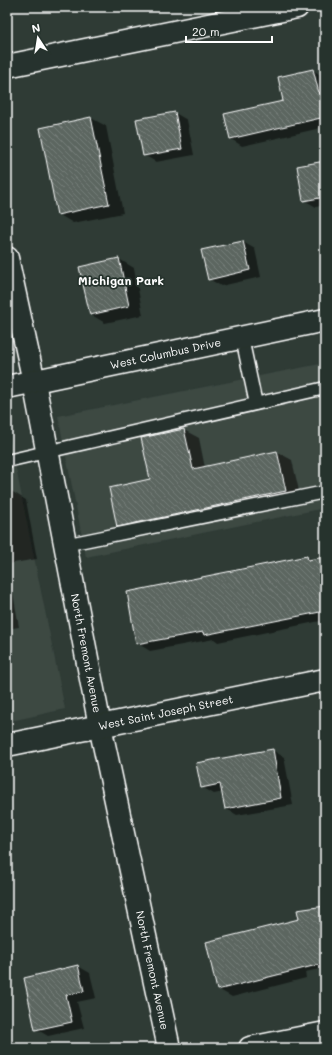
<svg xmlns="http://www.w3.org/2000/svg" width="332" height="1055" font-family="Mali,sans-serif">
	<defs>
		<pattern id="building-back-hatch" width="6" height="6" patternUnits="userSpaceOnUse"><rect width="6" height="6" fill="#5b6661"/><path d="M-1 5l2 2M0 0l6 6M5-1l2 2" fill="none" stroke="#747d79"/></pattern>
	</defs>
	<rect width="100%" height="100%" fill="#2f3b35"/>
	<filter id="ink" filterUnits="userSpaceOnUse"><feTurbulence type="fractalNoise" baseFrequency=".025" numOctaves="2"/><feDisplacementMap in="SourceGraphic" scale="8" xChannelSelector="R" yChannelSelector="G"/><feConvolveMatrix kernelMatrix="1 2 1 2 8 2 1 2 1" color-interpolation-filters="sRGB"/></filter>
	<g filter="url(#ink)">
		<!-- built -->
		<path fill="#3c4842" d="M 325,363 L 325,508 L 86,557 L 58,416 Z
			M 7,424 L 65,709 L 7,722 Z"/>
		<!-- shadow -->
		<path fill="#0007" d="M 313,70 L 325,78 L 325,127 L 242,146 L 231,139 L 284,101 Z
			M 175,113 L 187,120 L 194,155 L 156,162 L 144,155 Z
			M 91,118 L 106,126 L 123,213 L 73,223 L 58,214 Z
			M 325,162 L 325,205 L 316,207 L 304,200 Z
			M 243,242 L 255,249 L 261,277 L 221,286 L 209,279 Z
			M 119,259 L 134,268 L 143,315 L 105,323 L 90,314 Z
			M 184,430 L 199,438 L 205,468 L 277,452 L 292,460 L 301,500 L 133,535 L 118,526 L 152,480 Z
			M 11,491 L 26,500 L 37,559 L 8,564 L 19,627 L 7,629 L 7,492 Z
			M 307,557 L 312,560 L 325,558 L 325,620 L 218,642 L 214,639 L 150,651 L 137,643 Z
			M 272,750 L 284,757 L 293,805 L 237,815 L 225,808 L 223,792 L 214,794 L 202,787 Z
			M 325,907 L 325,968 L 305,972 L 306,978 L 232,997 L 218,989 L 300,920 Z
			M 78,966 L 90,973 L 96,998 L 77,1002 L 84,1028 L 48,1036 L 36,1029 Z"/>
		<!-- building -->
		<path fill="url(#building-back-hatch)" stroke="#fff" d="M 313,69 L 319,93 L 325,92 L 325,117 L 230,139 L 224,114 L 283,101 L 278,77 Z
			M 175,112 L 182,149 L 143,156 L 136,119 Z
			M 91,117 L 109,204 L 57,215 L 40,128 Z
			M 325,161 L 325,197 L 303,201 L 297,166 Z
			M 243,241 L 250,270 L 208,280 L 201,250 Z
			M 119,258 L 129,306 L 90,315 L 79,267 Z
			M 184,429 L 193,469 L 277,451 L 286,491 L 117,527 L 109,488 L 150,479 L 141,438 Z
			M 307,556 L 308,560 L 325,557 L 325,611 L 204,635 L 203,632 L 136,644 L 127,592 Z
			M 273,749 L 281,798 L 225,809 L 220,784 L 201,788 L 196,763 Z
			M 325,906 L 325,963 L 217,990 L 206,942 L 299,919 L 297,910 Z
			M 78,965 L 84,991 L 66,995 L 72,1022 L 35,1030 L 24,978 Z"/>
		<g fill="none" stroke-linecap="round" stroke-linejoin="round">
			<!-- lane casing -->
			<g stroke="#fff" stroke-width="15">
				<path id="lane" d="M 242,338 L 256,404
					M 7,461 L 325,388
					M 64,545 L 325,492"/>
			</g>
			<!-- street casing -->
			<g stroke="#fff" stroke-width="25">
				<g id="street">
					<path d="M 7,66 L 297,7"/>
					<path id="s1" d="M 7,258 L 34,382 L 100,726 L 169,1048"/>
					<path id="s2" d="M 7,745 L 325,680"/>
					<path d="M 250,1048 L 325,1033"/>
				</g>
			</g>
			<!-- secondary casing -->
			<g stroke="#fff" stroke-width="25">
				<g id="secondary">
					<path id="s3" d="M 7,387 L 325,320"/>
				</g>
			</g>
			<!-- lane -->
			<use href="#lane" stroke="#26332d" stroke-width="12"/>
			<!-- street -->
			<use href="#street" stroke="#26332d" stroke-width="22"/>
			<!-- secondary -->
			<use href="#secondary" stroke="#26332d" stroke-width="22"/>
		</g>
	</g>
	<g text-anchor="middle" stroke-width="3.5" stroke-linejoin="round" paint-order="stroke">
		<!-- street labels -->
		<g font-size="11" fill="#fff" stroke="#26332d">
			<text dy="4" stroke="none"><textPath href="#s3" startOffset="162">West Columbus Drive</textPath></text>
			<text dy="4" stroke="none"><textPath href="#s1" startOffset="403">North Fremont Avenue</textPath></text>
			<text dy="4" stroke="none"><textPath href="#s2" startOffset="162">West Saint Joseph Street</textPath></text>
			<text dy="4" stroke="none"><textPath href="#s1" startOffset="727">North Fremont Avenue</textPath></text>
		</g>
		<!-- neighbourhood labels -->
		<g font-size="12" font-weight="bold" fill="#fff" stroke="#26332d">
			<text x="121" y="285">Michigan Park</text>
		</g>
	</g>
	<!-- margin -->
	<rect width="332" height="1055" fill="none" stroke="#26332d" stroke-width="24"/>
	<rect x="12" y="12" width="308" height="1031" fill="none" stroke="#fff" stroke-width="1.5" filter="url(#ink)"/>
	<!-- north arrow -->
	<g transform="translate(38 38) rotate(348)" stroke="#26332d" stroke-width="3" paint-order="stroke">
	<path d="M0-3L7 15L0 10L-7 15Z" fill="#ffffff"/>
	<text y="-6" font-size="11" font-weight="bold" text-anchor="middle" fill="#ffffff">N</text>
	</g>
	<!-- scale -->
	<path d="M186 36v6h86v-6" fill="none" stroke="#ffffff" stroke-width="2"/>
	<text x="192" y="36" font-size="12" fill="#ffffff" stroke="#26332d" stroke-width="3" paint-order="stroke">20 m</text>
</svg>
